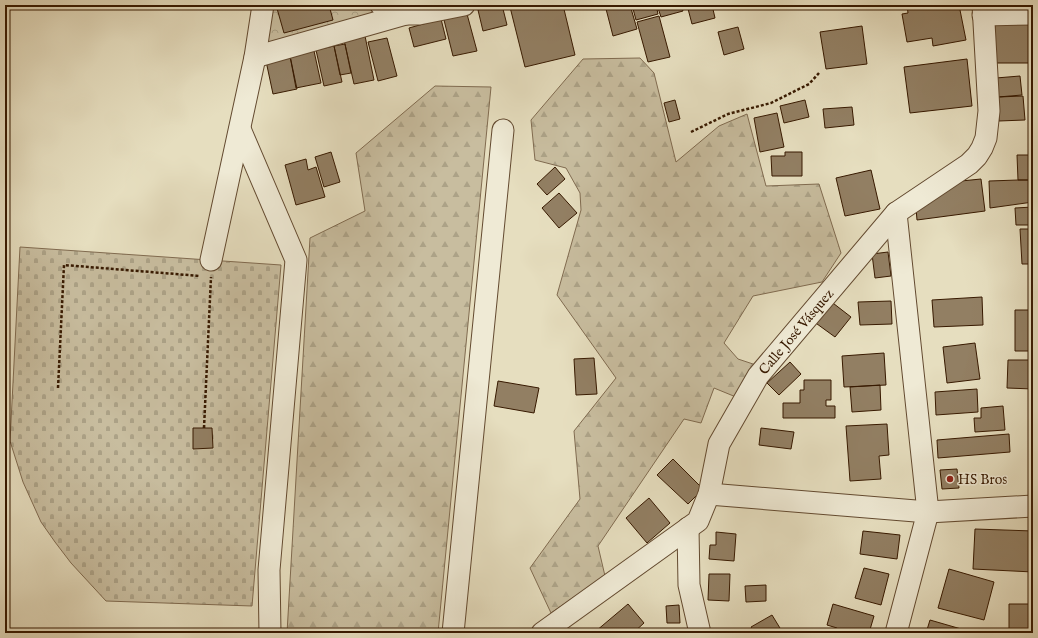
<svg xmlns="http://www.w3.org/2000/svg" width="1038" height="638" font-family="'IM FELL English',serif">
	<defs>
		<pattern id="forest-firs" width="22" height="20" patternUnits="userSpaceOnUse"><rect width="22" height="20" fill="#c8bd9f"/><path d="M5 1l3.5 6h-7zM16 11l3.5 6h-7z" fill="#aca287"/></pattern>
		<pattern id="cemetery-stones" width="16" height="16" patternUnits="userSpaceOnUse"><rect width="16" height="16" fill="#c8bd9f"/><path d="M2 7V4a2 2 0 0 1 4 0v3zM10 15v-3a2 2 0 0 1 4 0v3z" fill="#aca287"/></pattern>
		<pattern id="park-crowns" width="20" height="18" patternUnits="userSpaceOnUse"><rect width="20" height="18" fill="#c8bd9f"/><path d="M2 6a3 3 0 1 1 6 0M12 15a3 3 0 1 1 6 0" fill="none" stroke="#aca287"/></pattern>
	</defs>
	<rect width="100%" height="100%" fill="#e6debf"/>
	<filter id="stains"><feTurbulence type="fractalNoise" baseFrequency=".005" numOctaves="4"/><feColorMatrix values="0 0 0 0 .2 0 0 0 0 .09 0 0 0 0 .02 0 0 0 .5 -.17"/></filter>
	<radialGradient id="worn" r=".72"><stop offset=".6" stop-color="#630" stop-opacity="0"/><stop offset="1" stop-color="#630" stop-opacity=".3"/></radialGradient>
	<!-- forest -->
	<path fill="url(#forest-firs)" stroke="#806b50" d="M 640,58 L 654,73 L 676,162 L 719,126 L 747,114 L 766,186 L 819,184 L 841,253 L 822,282 L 753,296 L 724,343 L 738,359 L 756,365 L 736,397 L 714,388 L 701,423 L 684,419 L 598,546 L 605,576 L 551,613 L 530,568 L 580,499 L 574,431 L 616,378 L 557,295 L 581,210 L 580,193 L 566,168 L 535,160 L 531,120 L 583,59 Z
		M 435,86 L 491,87 L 438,633 L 287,633 L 310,238 L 365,211 L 356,153 Z"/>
	<!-- cemetery -->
	<path fill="url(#cemetery-stones)" stroke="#806b50" d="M 20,247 L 281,265 L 252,606 L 106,601 L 71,563 L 55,542 L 41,522 L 23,482 L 10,441 Z"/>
	<!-- park -->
	<path fill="url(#park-crowns)" stroke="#806b50" d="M 267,5 L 373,5 L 388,12 L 259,46 Z"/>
	<!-- building -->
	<path fill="#927f63" stroke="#371900" d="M 276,5 L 329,5 L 333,20 L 284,33 Z
		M 496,5 L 502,5 L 507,25 L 483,31 L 478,10 Z
		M 517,5 L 563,5 L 575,55 L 525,67 L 510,7 Z
		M 605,5 L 630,5 L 637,29 L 613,36 Z
		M 632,5 L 656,5 L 658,14 L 636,20 Z
		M 657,5 L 681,5 L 683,11 L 661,17 Z
		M 687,5 L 712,5 L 715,18 L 692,24 Z
		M 824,5 L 849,5 L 825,9 Z
		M 907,5 L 959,5 L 966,40 L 933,46 L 932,38 L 907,42 L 902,14 L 908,13 Z
		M 467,14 L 477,51 L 453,56 L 444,20 Z
		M 659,16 L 670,57 L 648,62 L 637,22 Z
		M 441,19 L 446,39 L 414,47 L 409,28 Z
		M 995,21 L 1033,22 L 1033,63 L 994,63 Z
		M 862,26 L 867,64 L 826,69 L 820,32 Z
		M 738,27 L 744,49 L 724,55 L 718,32 Z
		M 365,36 L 374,80 L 354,84 L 344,40 Z
		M 387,38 L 397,76 L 378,81 L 368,42 Z
		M 345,44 L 351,73 L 340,75 L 334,46 Z
		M 334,46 L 342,82 L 324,86 L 316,50 Z
		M 314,51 L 321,83 L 296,88 L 290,56 Z
		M 290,56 L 297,89 L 273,94 L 266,61 Z
		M 967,59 L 972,106 L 910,113 L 904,67 Z
		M 1020,76 L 1022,95 L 998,97 L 996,78 Z
		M 1023,96 L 1025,120 L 999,121 L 998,97 Z
		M 675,100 L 680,119 L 669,122 L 664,103 Z
		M 805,100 L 809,117 L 784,123 L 780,106 Z
		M 852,107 L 854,125 L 825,128 L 823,109 Z
		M 777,113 L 784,147 L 760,152 L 754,118 Z
		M 331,152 L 340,182 L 324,187 L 315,157 Z
		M 785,152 L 802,152 L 802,176 L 772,176 L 771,156 L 785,156 Z
		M 1017,155 L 1033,155 L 1033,180 L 1018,180 Z
		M 306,159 L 308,170 L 316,167 L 325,197 L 296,205 L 285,165 Z
		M 555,167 L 565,179 L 547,195 L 537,184 Z
		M 871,170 L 880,209 L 845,216 L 836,178 Z
		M 981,179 L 985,211 L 917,220 L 916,208 L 961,181 Z
		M 1018,180 L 1033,180 L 1033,202 L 990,208 L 989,181 Z
		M 559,193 L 577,213 L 559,228 L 542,208 Z
		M 1033,207 L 1033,225 L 1016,225 L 1015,208 Z
		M 1020,229 L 1033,229 L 1033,264 L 1022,264 Z
		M 888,252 L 891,276 L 875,278 L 872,254 Z
		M 982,297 L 983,325 L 934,327 L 932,300 Z
		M 829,300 L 851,317 L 835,337 L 813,321 Z
		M 891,301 L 892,324 L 860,325 L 858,302 Z
		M 1015,310 L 1033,310 L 1033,351 L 1015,351 Z
		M 975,343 L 980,379 L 947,383 L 943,347 Z
		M 884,353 L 886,385 L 844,387 L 842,356 Z
		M 594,358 L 597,394 L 576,395 L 574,359 Z
		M 1008,360 L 1033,360 L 1033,389 L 1007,388 Z
		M 790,362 L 801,374 L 779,395 L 767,383 Z
		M 804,380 L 831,380 L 831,400 L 826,400 L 826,406 L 835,406 L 835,418 L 783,418 L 783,403 L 800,403 L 800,390 L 804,390 Z
		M 498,381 L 539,388 L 534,413 L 494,406 Z
		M 880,385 L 881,410 L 852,412 L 850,387 Z
		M 977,389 L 978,412 L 936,415 L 935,392 Z
		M 1003,406 L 1005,430 L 975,432 L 974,418 L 981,418 L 981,408 Z
		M 887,424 L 889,455 L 879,456 L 881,479 L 850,481 L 846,426 Z
		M 193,428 L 212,428 L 213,448 L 193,449 Z
		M 761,428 L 794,432 L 791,449 L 759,445 Z
		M 1009,434 L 1010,452 L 938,458 L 937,440 Z
		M 673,459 L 703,489 L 688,504 L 657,475 Z
		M 957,469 L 959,488 L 942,489 L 940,470 Z
		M 649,498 L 670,523 L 647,543 L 626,518 Z
		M 975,529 L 1033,531 L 1033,572 L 973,569 Z
		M 863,531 L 900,535 L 897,559 L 860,554 Z
		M 716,532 L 736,534 L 734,561 L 709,559 L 710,545 L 716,545 Z
		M 864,568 L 889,574 L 881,605 L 855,598 Z
		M 949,569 L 994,582 L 984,620 L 938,608 Z
		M 709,574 L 730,574 L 729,601 L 708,600 Z
		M 766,585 L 766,601 L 746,602 L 745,586 Z
		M 628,604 L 644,623 L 633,633 L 598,633 L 596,631 Z
		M 833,604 L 874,616 L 869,633 L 835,633 L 837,628 L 827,625 Z
		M 1009,604 L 1033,604 L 1033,633 L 1009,633 Z
		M 679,605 L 680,623 L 667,623 L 666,606 Z
		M 772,615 L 783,633 L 755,633 L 751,627 Z
		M 930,620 L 975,633 L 926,633 Z"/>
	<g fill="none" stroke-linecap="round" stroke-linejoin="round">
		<!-- minor casing -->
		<g stroke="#634a30" stroke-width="23">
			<g id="minor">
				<path d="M 381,5 L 406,14 L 419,14 L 464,5"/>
				<path d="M 983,15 L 1033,14"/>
				<path d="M 255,57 L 406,14"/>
				<path d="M 240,129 L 296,260 L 269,570 L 270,633"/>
				<path d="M 211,260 L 255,57 L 263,5"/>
				<path d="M 709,494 L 928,512 L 1033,506"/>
				<path d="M 688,528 L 689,585 L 700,633"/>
				<path d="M 453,633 L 503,130"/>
				<path id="s1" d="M 542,633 L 698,521 L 709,494 L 719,444 L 758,376 L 896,213 L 969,164 L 977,156 L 982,148 L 986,138 L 989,111 L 983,5"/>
				<path d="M 896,633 L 928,512 L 896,213"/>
			</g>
		</g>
		<!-- path -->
		<path stroke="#371900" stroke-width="2.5" stroke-dasharray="3 2" stroke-linecap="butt" d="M 691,132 L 728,114 L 771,103 L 809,84 L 819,73
			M 58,388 L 64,265 L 200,276
			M 204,428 L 211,277"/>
		<!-- minor -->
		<use href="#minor" stroke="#efead5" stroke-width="21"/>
	</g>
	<!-- markers -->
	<circle fill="#8f2418" stroke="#efead5" stroke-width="1.5" cx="950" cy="479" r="4"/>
	<g text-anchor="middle" stroke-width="3" stroke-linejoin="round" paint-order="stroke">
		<!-- street labels -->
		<g font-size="14" fill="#371900" stroke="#efead5">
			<text dy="5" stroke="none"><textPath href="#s1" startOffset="409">Calle José Vásquez</textPath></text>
		</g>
		<!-- poi labels -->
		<g font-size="14" fill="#371900" stroke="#efead5" text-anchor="start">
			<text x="958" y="484">HS Bros</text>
		</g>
	</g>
	<!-- margin -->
	<rect width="1038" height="638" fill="none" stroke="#e6debf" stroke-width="20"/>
	<rect x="6" y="6" width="1026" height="626" fill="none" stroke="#371900" stroke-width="2"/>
	<rect x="10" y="10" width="1018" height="618" fill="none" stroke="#371900"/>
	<rect width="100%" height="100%" filter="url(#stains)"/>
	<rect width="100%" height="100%" fill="url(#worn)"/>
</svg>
